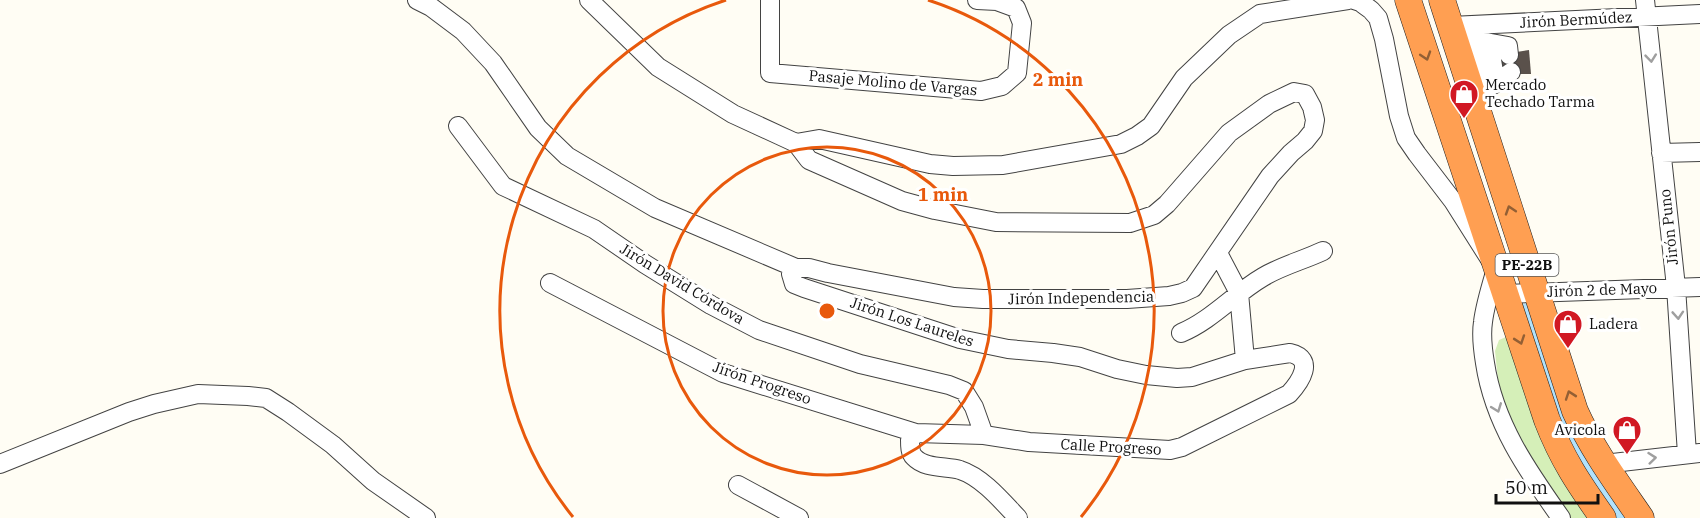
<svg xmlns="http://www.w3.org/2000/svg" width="1700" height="518" font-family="'IBM Plex Serif',serif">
	<rect width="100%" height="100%" fill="#fffdf4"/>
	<!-- green -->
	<path fill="#d5efb8" d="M 1506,337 L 1511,344 C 1523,381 1534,425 1551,460 C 1561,481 1575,500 1590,518 L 1562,518 L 1532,475 L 1499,390 L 1495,351 L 1499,340 Z"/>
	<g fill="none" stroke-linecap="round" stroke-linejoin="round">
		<!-- river -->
		<path stroke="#b2e2fc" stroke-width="24" d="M 1528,315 L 1571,443 L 1582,464 L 1619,518"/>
	</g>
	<!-- building -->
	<path fill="#5a514b" d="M 1529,50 L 1531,74 L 1481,74 L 1479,58 Z"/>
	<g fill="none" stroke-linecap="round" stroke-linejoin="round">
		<!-- minor casing -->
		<g stroke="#434343" stroke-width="20">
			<path id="minor" d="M 417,0 L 431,7 L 463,31 L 493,63 L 538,128 L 567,156 L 655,208 L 796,268 L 809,268 L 828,273 L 954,297 L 983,299 L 1127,299 L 1169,296 L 1182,293 L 1193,288 L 1270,176 L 1291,153 L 1305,141 L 1313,131 L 1315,120 L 1312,107 L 1305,94 L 1294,92 L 1269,104 L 1229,133 L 1167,204 L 1154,215 L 1130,223 L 996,222 L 935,210 L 902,201 L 809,160 L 796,143 L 733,114 L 658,67 L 589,0
				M 770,0 L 770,73 L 981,91 L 1002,86 L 1017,73 L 1022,23 L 1016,8 L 997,1 L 977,0
				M 1354,0 L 1360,2 L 1371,10 L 1378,18 L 1384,39 L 1399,116 L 1406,138 L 1417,154 L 1453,201 L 1496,269 C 1491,286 1485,305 1483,322 C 1481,335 1483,351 1485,363 C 1494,423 1527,470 1561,518
				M 1645,0 L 1676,287 L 1687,454
				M 1451,26 L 1700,14
				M 1453,32 L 1480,41 L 1508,46 L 1509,55
				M 1470,38 L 1480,84
				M 1489,43 L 1496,83
				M 1473,96 L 1496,83 L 1511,72
				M 458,126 L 503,186 L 594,229 L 645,264 L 711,305 L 759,330 L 860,364 L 949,385 L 964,391 L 974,407 L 984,435
				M 796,143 L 819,139 L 930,164 L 953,166 L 1003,165 L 1121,144 L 1137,136 L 1151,126 L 1184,78 L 1229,35 L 1260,14 L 1348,0
				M 1661,153 L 1700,152
				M 1218,253 L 1239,293 L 1245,360
				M 550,283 L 723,373 L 916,433 L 984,435 L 1029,442 L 1170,450 L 1182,447 L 1289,394 C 1300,382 1316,359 1290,353 L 1245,360 L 1192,377 L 1177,378 L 1146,375 L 1117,369 L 1080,357 L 1053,353 L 1008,349 L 960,339 L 804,288 L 794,284 L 791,274 L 796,268
				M 1504,294 L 1700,287
				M 1181,333 C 1212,320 1234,294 1263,277 C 1281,266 1304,260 1323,251
				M 916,433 L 910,440 C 910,446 910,453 914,457 C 925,469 946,466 960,470 C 982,477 1002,501 1018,518
				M 0,464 L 129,412 L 154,404 L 198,394 L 248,396 L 266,398 L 288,412 L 333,445 L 373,481 L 426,518
				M 1604,464 L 1700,453
				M 738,485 L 799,518"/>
		</g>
		<!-- highway casing -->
		<g stroke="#212121" stroke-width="27">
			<path id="highway" d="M 1408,0 L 1547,420 C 1562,459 1579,484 1603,518
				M 1442,0 L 1575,411 C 1592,449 1617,483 1641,518"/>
		</g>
		<!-- minor -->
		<use href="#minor" stroke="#fff" stroke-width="18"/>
		<!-- highway -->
		<use href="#highway" stroke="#ff9f52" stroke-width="26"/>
	</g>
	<!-- one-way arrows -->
	<defs><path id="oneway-chevron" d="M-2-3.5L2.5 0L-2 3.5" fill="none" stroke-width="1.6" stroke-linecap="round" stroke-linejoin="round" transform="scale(1.5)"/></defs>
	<g stroke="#935f34">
		<use href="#oneway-chevron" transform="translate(1426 56) rotate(72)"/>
		<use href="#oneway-chevron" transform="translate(1510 210) rotate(-108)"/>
		<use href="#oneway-chevron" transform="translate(1520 340) rotate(71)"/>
		<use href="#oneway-chevron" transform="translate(1570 395) rotate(-109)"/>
	</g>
	<g stroke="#9f9f9f">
		<use href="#oneway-chevron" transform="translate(1651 58) rotate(84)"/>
		<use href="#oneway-chevron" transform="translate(1678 315) rotate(86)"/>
		<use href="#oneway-chevron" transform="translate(1497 408) rotate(69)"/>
		<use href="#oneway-chevron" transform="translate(1652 458) rotate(-6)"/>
	</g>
	<!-- distance rings -->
	<g fill="none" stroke="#e8590c" stroke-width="3">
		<circle cx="827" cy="311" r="164"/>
		<path d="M573 517A327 327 0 0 1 726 0M928 0A327 327 0 0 1 1081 517"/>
	</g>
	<!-- icons -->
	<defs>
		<g id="shop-pin" transform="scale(1.5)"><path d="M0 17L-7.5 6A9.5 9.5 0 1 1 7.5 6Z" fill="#d11823" stroke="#fff"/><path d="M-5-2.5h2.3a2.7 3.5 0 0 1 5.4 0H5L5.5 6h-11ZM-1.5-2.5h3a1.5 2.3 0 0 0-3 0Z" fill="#fff"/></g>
	</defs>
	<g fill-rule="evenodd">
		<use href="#shop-pin" x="1464" y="94"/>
		<use href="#shop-pin" x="1568" y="324"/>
		<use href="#shop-pin" x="1627" y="430"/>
	</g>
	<g text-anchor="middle" stroke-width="6" stroke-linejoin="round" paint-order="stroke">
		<!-- shield labels -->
		<rect fill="#fff" stroke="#585858" stroke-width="1.5" x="1495.5" y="254" width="63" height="22" rx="4.5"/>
		<g font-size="14" font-weight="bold" fill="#101010">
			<text x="1527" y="270">PE-22B</text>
		</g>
		<!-- street labels -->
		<g font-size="15" fill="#101010" stroke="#fff">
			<text transform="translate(1576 20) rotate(-3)" y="5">Jirón Bermúdez</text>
			<text transform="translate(893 83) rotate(5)" y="5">Pasaje Molino de Vargas</text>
			<text transform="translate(1669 227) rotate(-96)" y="5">Jirón Puno</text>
			<text transform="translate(682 284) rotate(31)" y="5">Jirón David Córdova</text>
			<text transform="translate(1602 290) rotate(-2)" y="5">Jirón 2 de Mayo</text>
			<text transform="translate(1081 298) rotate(-1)" y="5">Jirón Independencia</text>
			<text transform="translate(912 322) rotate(18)" y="5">Jirón Los Laureles</text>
			<text transform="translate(762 383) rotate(19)" y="5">Jirón Progreso</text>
			<text transform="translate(1111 447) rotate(3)" y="5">Calle Progreso</text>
		</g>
		<!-- poi labels -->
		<g font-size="15" fill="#101010" stroke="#fff" text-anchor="start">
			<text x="1485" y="90">Mercado<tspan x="1485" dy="17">Techado Tarma</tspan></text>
			<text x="1589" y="329">Ladera</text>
			<text x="1606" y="435" text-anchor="end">Avicola</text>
		</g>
	</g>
	<circle cx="827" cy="311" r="9" fill="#e8590c" stroke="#fff" stroke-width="3"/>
	<g font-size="18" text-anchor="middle" font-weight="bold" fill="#e8590c" stroke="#fff" stroke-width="6" stroke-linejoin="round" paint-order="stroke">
		<text x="1058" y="86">2 min</text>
		<text x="943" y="201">1 min</text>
	</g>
	<!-- scale -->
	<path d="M1496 494v9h102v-9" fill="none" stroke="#101010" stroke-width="3"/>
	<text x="1505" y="494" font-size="18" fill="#101010" stroke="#ffffff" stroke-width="4.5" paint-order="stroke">50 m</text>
</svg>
